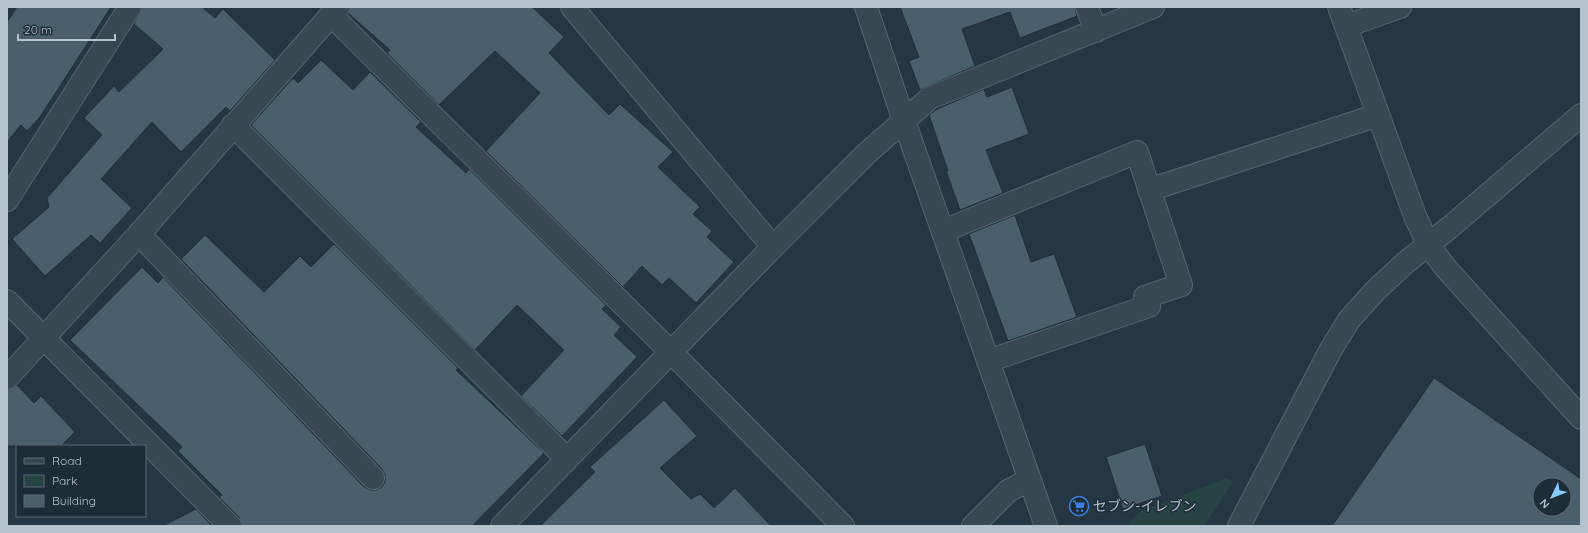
<svg xmlns="http://www.w3.org/2000/svg" width="1588" height="533" font-family="Quicksand,'Noto Sans JP',sans-serif">
	<rect width="100%" height="100%" fill="#243743"/>
	<!-- green -->
	<path fill="#264442" d="M 1227,478 L 1233,482 L 1204,526 L 1131,526 L 1131,520 L 1141,511 Z"/>
	<!-- building -->
	<path fill="#495f6c" stroke="#1f2f3a" fill-rule="evenodd" d="M 17,7 L 111,7 L 40,117 L 27,131 L 21,125 L 7,142 L 7,22 Z
		M 142,7 L 202,7 L 215,18 L 223,9 L 275,60 L 230,111 L 226,107 L 181,152 L 152,122 L 101,179 L 132,208 L 100,243 L 91,235 L 45,276 L 12,239 L 49,207 L 47,198 L 102,135 L 84,118 L 114,86 L 119,92 L 163,49 L 134,24 Z
		M 350,7 L 532,7 L 564,37 L 549,53 L 609,115 L 620,104 L 673,152 L 658,167 L 700,207 L 693,214 L 712,231 L 707,237 L 734,262 L 696,303 L 669,278 L 662,285 L 642,266 L 623,287 L 486,151 L 540,93 L 495,51 L 439,105 L 387,53 L 390,50 L 348,13 Z
		M 900,7 L 1075,7 L 1077,16 L 1020,38 L 1010,12 L 962,29 L 975,66 L 920,90 L 909,61 L 919,57 Z
		M 321,60 L 353,90 L 370,72 L 421,122 L 416,127 L 466,173 L 469,169 L 606,305 L 602,309 L 621,327 L 614,335 L 637,357 L 562,436 L 521,396 L 564,350 L 517,305 L 475,350 L 251,125 L 293,78 L 298,83 Z
		M 1012,87 L 1029,134 L 986,150 L 1003,193 L 960,210 L 946,171 L 948,171 L 929,115 L 937,109 L 984,89 L 987,97 Z
		M 1015,215 L 1031,262 L 1054,254 L 1077,317 L 1008,341 L 969,234 Z
		M 205,235 L 264,292 L 300,256 L 311,267 L 334,244 L 458,368 L 456,370 L 544,453 L 472,526 L 242,526 L 239,517 L 219,497 L 222,495 L 178,451 L 182,447 L 70,340 L 142,267 L 158,283 L 163,277 L 364,487 L 370,490 L 376,490 L 382,487 L 385,482 L 385,475 L 382,469 L 181,259 Z
		M 1434,378 L 1581,479 L 1581,526 L 1332,526 ZM 1540,485 L 1564,485 L 1564,509 L 1540,509 Z
		M 17,385 L 34,403 L 41,396 L 75,432 L 61,446 L 7,446 L 7,390 Z
		M 664,400 L 697,436 L 660,468 L 691,499 L 700,494 L 714,508 L 735,488 L 771,526 L 540,526 L 595,472 L 590,467 Z
		M 1145,444 L 1162,496 L 1123,509 L 1106,457 Z
		M 196,509 L 212,526 L 163,526 Z"/>
	<g fill="none" stroke-linecap="round" stroke-linejoin="round">
		<!-- minor casing -->
		<g stroke="#566670" stroke-width="24">
			<path id="minor" d="M 572,7 L 773,247
				M 866,7 L 904,121 L 1046,526
				M 1087,7 L 1096,31
				M 1339,7 L 1415,216 L 1428,244 L 1444,266 L 1581,418
				M 331,15 L 670,351 L 843,526
				M 1346,26 L 1400,7
				M 233,125 L 567,459
				M 1149,190 L 1378,115
				M 7,200 L 130,7
				M 943,231 L 1137,152 L 1181,285 L 1145,297 L 1149,306 L 988,361
				M 139,234 L 373,478
				M 7,301 L 230,526
				M 7,378 L 139,234 L 338,7
				M 502,526 L 773,247 L 867,153 L 930,98 L 1153,7
				M 973,526 L 1008,491 L 1029,480
				M 1239,526 L 1330,351 L 1349,320 L 1375,291 L 1405,263 L 1449,228 L 1581,115"/>
		</g>
		<!-- minor -->
		<use href="#minor" stroke="#384853" stroke-width="22"/>
	</g>
	<!-- icons -->
	<defs>
		<g id="supermarket-ring" transform="scale(1)"><circle r="9.5" fill="#1d2d38" stroke="#3f7fe0" stroke-width="1.5"/><path d="M-6-5.5h2.5l.6 2H6L4.5 2H-2.5L-4.4-4H-6ZM-1.5 3.2a1.3 1.3 0 1 0 .1 0ZM3 3.2a1.3 1.3 0 1 0 .1 0Z" fill="#3f7fe0"/></g>
	</defs>
	<g fill-rule="evenodd">
		<use href="#supermarket-ring" x="1079" y="506"/>
	</g>
	<g text-anchor="middle" stroke-width="3" stroke-linejoin="round" paint-order="stroke">
		<!-- poi labels -->
		<g font-size="14" fill="#b5c3cd" stroke="#1d2d38" text-anchor="start">
			<text x="1093" y="511">セブン-イレブン</text>
		</g>
	</g>
	<!-- border -->
	<rect width="1588" height="533" fill="none" stroke="#b5c3cd" stroke-width="16"/>
	<!-- legend -->
	<rect x="16" y="445" width="130" height="72" fill="#1d2d38" stroke="#5a6974"/>
	<rect x="24" y="458" width="20" height="6" fill="#384853" stroke="#5a6974"/>
	<text x="52" y="465" font-size="12" fill="#b5c3cd">Road</text>
	<rect x="24" y="475" width="20" height="12" fill="#264442" stroke="#5a6974"/>
	<text x="52" y="485" font-size="12" fill="#b5c3cd">Park</text>
	<rect x="24" y="495" width="20" height="12" fill="#495f6c" stroke="#5a6974"/>
	<text x="52" y="505" font-size="12" fill="#b5c3cd">Building</text>
	<!-- north arrow -->
	<g transform="translate(1552 497) rotate(227)"><circle r="19" fill="#1d2d38" stroke="#5a6974"/>
	<path d="M0-3L7 15L0 10L-7 15Z" fill="#88ccff"/>
	<text y="-6" font-size="11" font-weight="bold" text-anchor="middle" fill="#b5c3cd">N</text>
	</g>
	<!-- scale -->
	<path d="M18 34v6h97v-6" fill="none" stroke="#b5c3cd" stroke-width="2"/>
	<text x="24" y="34" font-size="12" fill="#b5c3cd" stroke="#1d2d38" stroke-width="3" paint-order="stroke">20 m</text>
</svg>
